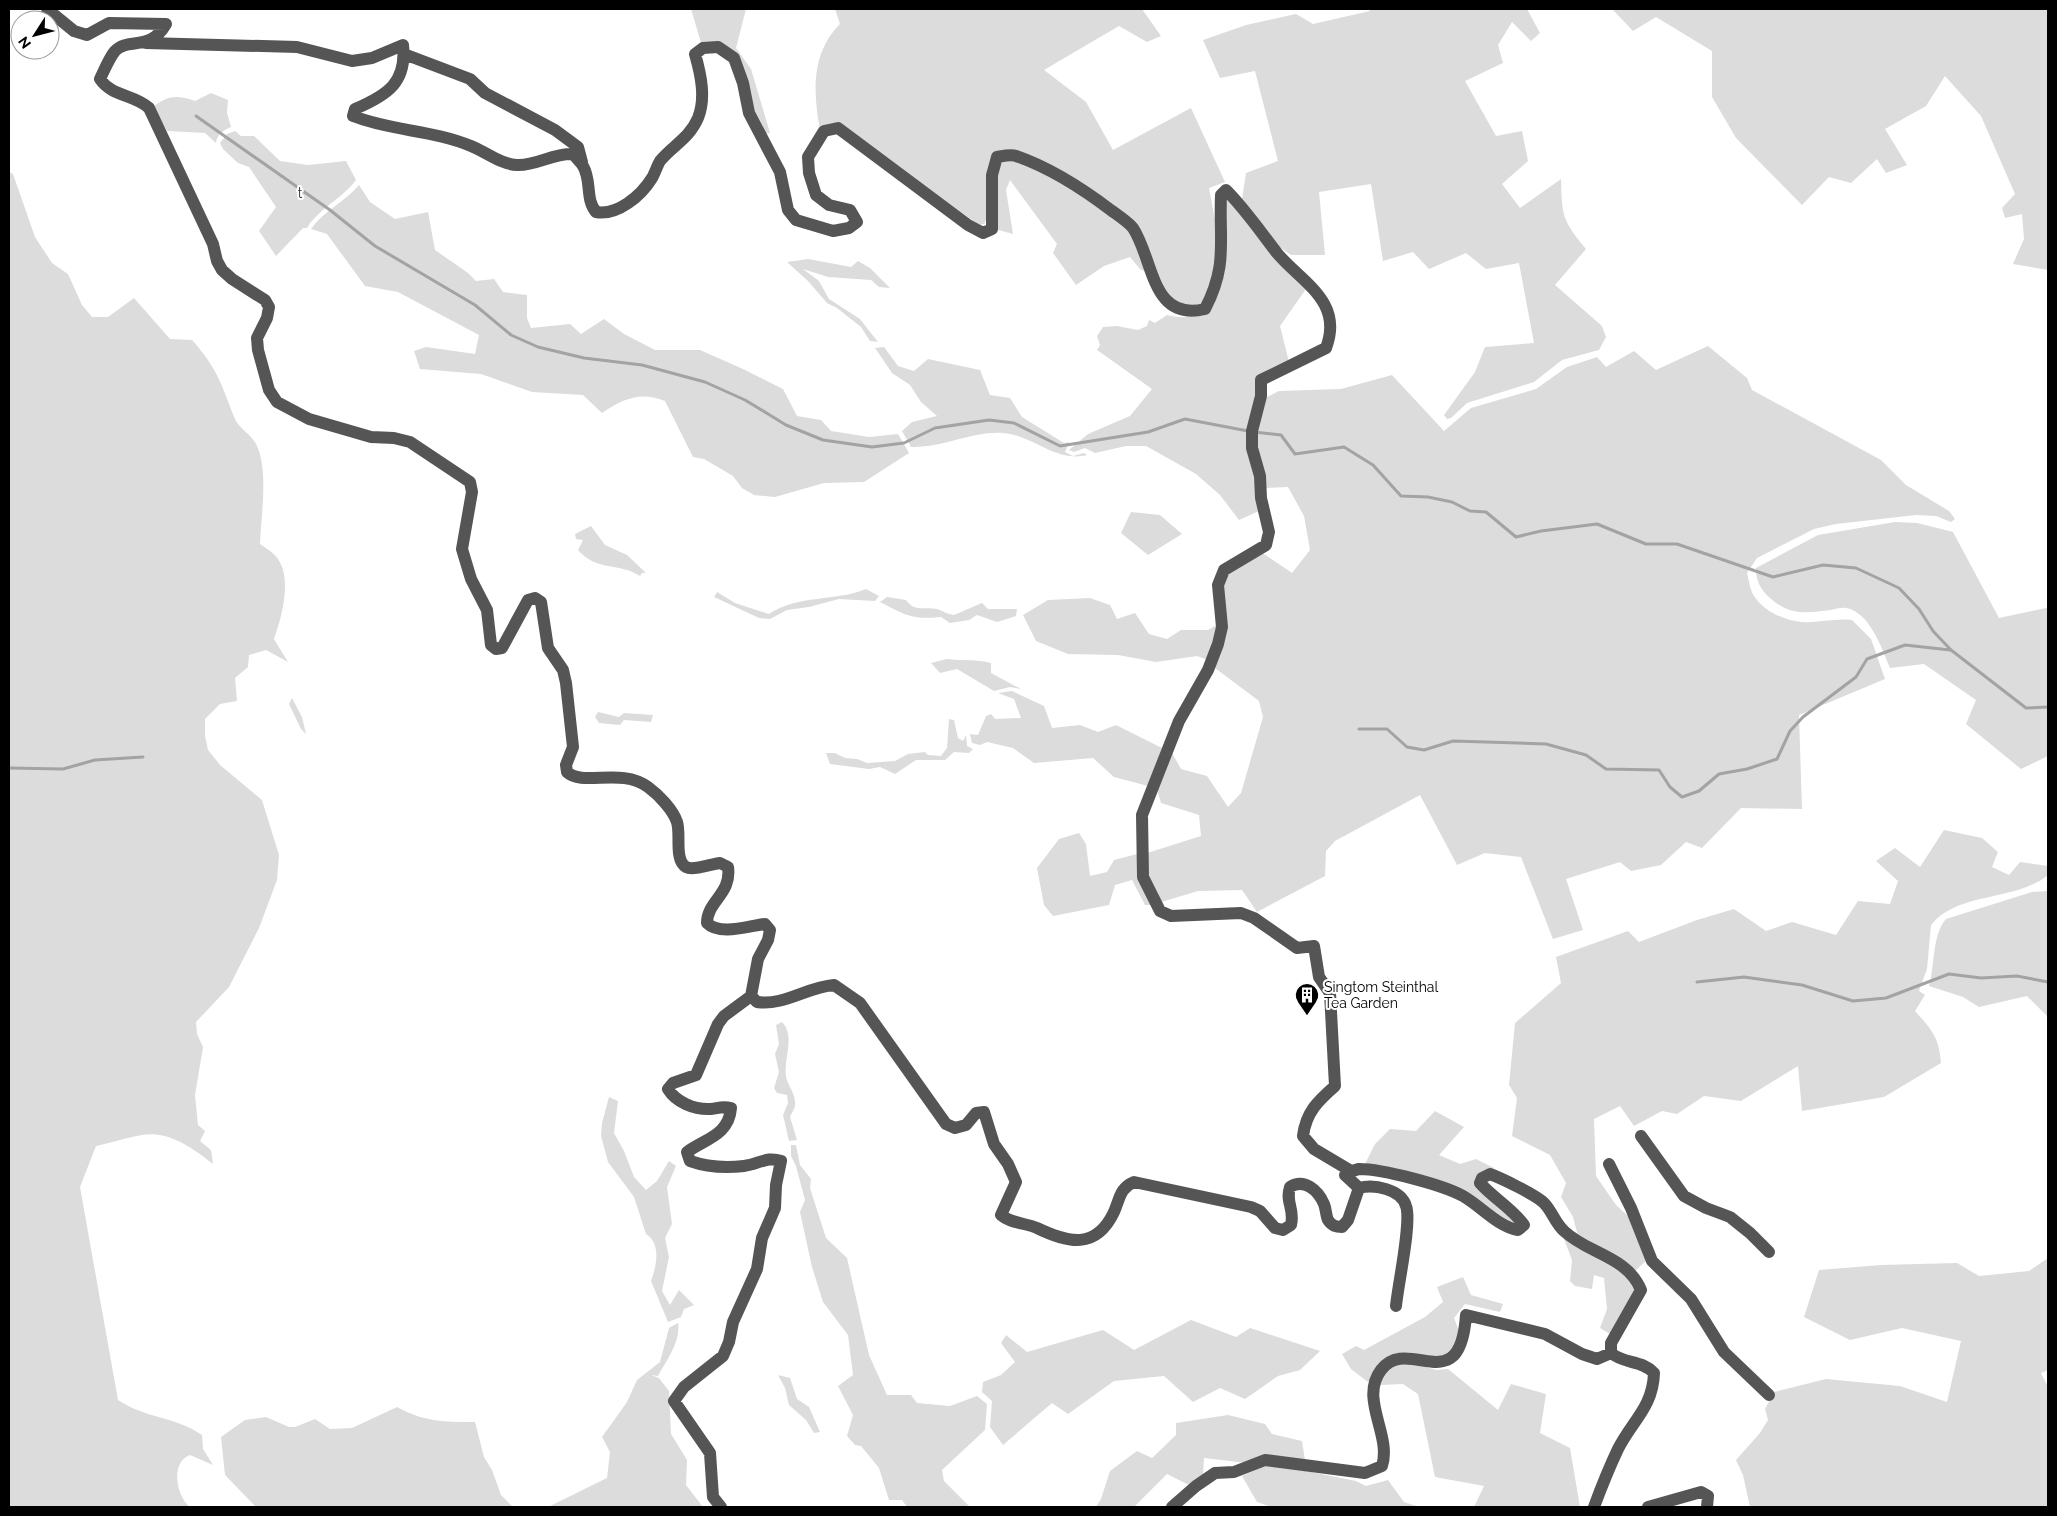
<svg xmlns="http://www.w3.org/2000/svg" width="2057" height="1516" font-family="Raleway,sans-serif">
	<rect width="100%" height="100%" fill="#fff"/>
	<!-- green -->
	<path fill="#dcdcdc" d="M 691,9 L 746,9 L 736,48 L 751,69 L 770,133 L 764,134 L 751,111 L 733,56 L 702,46 Z
		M 835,9 L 1142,9 L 1161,36 L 1147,42 L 1119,26 L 1044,70 L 1086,102 L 1113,150 L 1191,108 L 1225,182 L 1209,188 L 1215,220 L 1216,271 L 1200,307 L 1187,309 L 1162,293 L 1143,241 L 1079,183 L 994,153 C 982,170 987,197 987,218 L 984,224 L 979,225 L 838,124 L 820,130 C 813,92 811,53 840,24 Z
		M 1369,9 L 1527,9 L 1540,33 L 1531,41 L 1512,22 L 1498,45 L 1503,63 L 1465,81 L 1496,136 L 1522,131 L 1528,161 L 1502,184 L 1520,208 L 1561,179 C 1562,216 1562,220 1586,249 L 1555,285 L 1602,326 L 1606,337 L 1599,350 L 1562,360 L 1534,382 L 1467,403 L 1451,418 L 1447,419 L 1444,415 L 1475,372 L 1485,347 L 1534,343 L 1519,263 L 1486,269 L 1466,253 L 1429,269 L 1413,252 L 1383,261 L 1371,184 L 1319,192 L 1325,255 L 1291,255 L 1278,246 L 1242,199 L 1246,173 L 1278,161 L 1255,71 L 1220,78 L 1203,40 L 1246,25 L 1296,14 L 1313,24 L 1370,11 Z
		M 1612,9 L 2048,9 L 2048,270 L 2013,264 L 2024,239 L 2022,214 L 2005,218 L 2002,208 L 2015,194 L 1981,116 L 1945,76 L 1926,106 L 1885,129 L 1907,165 L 1886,173 L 1877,159 L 1851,183 L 1829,177 L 1802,205 L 1736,138 L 1712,97 L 1712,51 L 1656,17 L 1633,31 Z
		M 211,93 L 228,100 L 227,113 L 231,127 C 224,130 217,134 216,143 L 205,133 L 167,131 L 153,107 C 168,95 178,95 195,101 Z
		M 235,131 L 241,136 L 254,136 L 280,161 L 308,165 L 346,161 L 356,180 C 342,199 318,209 307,228 L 303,228 L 276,256 L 259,231 L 276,207 L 249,167 L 238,163 L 223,149 L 220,143 L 227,134 Z
		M 1013,158 L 1077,189 L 1131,232 L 1148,273 L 1140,269 L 1130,257 L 1104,266 L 1076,285 L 1053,253 L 1057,244 L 1010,180 L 1006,190 L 1013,234 L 995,229 L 996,175 L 1004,159 Z
		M 9,172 L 13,174 L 35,237 L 52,263 L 68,274 L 82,305 L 92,317 L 108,317 L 134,298 L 170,339 L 192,340 C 217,368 221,383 234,417 C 238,428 251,434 256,444 C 269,469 261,515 260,544 C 266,548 274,553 278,559 C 292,580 282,616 274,639 L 288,662 L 266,650 L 249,655 L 248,667 L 235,678 L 237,701 L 220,704 L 205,719 L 205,736 L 208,750 L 220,765 L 262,800 L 279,855 L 277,880 L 259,928 L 229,987 L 196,1022 L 197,1034 L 203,1047 L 195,1095 L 198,1125 L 205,1131 L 200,1141 L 211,1150 L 213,1164 C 194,1149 169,1130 142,1135 C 128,1137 111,1143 96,1146 L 80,1187 L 118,1400 C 147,1419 174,1416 202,1435 L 203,1449 L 213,1465 L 190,1455 C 170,1462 176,1496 190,1507 L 9,1507 Z
		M 359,185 L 370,202 L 395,219 L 428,212 L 435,250 L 468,273 L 476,281 L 494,279 L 503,292 L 527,295 L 527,318 L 531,328 L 570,324 L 581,334 L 604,319 L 624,334 L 655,350 L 700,350 L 743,369 L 783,389 L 797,416 L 821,420 L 831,431 L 869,437 L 898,434 L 909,453 L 864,482 L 824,483 L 775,497 L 754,495 L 742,488 L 733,476 L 704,459 L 693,457 L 665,401 C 640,391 623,399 602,413 L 583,395 L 532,392 L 481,374 L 420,369 L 414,351 L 426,347 L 475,354 L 479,335 L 398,292 L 365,286 L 327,234 L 311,229 C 323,211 345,202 359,185 Z
		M 1226,196 L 1306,289 L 1280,326 L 1289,362 L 1260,376 L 1256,478 L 1259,511 L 1239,520 L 1220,495 L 1196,474 L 1146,446 L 1126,446 L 1095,453 L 1085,448 L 1074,452 L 1069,450 L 1088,434 L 1130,416 L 1152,389 L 1097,350 L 1100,345 L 1097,336 L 1103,327 L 1117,326 L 1138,330 L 1147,326 L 1149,320 L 1155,323 L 1167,315 C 1238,333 1226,239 1226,196 Z
		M 808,259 L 851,267 L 858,261 L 870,268 L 890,288 L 879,287 L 871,280 L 828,277 L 803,269 L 819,281 L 829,299 L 860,319 L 878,342 L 870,341 L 861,327 L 837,308 L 827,303 L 808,281 L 787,262 Z
		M 1708,346 L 1747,378 L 1752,390 L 1881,460 L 1906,485 L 1949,511 L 1955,519 L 1951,522 L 1936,516 L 1916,515 L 1836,524 L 1814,529 L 1757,558 L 1747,573 C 1749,580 1750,590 1754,596 C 1764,611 1783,620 1801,622 C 1819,623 1835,618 1852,620 L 1871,639 L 1885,679 L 1799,715 L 1802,809 L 1741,808 L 1702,848 L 1686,842 L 1661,865 L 1631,871 L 1620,862 L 1566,879 L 1583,930 L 1553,939 L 1521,857 L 1485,853 L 1457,865 L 1420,795 L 1335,841 L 1326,851 L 1325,876 L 1257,912 L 1242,890 L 1198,891 L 1158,903 L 1153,894 L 1144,854 L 1201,836 L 1199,815 L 1161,803 L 1156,786 L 1171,751 L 1181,769 L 1207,776 L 1228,807 L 1241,793 L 1263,717 L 1259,701 L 1211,665 L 1223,604 L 1224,574 L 1261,552 L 1292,573 L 1310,550 L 1304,516 L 1288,487 L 1264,488 L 1254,446 L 1265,398 L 1279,391 L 1341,389 L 1392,375 L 1444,431 L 1471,408 L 1536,389 L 1567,367 L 1597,357 L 1606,367 L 1634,351 L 1656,370 Z
		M 884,347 L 898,366 L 914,371 L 928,359 L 980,370 L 990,395 L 1010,398 L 1022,417 L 1064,443 L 1069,442 L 1065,452 L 1073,456 L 1084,453 L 1087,455 C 1056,463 1033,435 1003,433 C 972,431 943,448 911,447 L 902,431 L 912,422 L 937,416 L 921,402 L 910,385 L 892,373 L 875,348 Z
		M 1131,512 L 1160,515 L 1182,534 L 1148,555 L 1121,533 Z
		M 1895,522 L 1917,523 L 1953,532 L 1999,618 L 2046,608 L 2048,610 L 2048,756 L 2021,769 L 1966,724 L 1976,700 L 1924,664 L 1890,668 C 1882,649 1870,612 1846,608 C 1842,607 1835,609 1831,610 C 1806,613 1790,616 1770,598 C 1760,589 1756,581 1756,568 L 1818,535 Z
		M 591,526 L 605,545 L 627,555 L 646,573 L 642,573 L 640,576 C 619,562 597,572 578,550 L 583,540 L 576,539 L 575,534 Z
		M 866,589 L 879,596 L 875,601 L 839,599 L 809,607 L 787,610 L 770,619 L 759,618 L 714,597 L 717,592 L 735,603 L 769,614 C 799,594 835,602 866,589 Z
		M 887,597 L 906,600 C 915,613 925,606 937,609 C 943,611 947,614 954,615 L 982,603 L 988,609 L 1017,609 L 1016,616 L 997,622 L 977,615 L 969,620 L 950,623 L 941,617 C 911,620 906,615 880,602 Z
		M 1090,598 L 1110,605 L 1117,619 L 1135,613 L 1149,634 L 1167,639 L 1181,630 L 1208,630 L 1220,623 L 1208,660 L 1197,656 L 1156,662 L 1118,655 L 1068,654 L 1036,641 L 1023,615 L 1048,600 Z
		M 947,659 C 962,661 977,659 991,663 L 991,673 L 1021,689 L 1010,687 L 994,691 L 957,669 L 940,673 L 931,663 Z
		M 1012,691 L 1044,706 L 1052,728 L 1080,725 L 1098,732 L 1116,725 L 1162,748 L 1148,786 L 1114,777 L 1093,758 L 1034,763 L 1013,748 L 987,742 L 980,745 L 972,743 L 970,734 L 978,735 L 986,716 L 991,714 L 995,719 L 1021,718 L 1014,699 L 998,693 Z
		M 292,698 L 302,717 L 306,734 L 301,729 L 289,704 Z
		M 598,712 L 619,717 L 624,713 L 653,715 L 651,722 L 624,720 L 620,725 L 599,723 L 595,717 Z
		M 949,719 L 954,720 L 958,738 L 963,741 L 966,735 L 967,746 L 973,749 L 969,753 L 954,752 L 945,760 L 916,760 L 895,774 L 880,767 L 869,769 L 830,764 L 826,753 L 835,753 L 845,758 L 857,759 L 867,763 L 895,761 L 908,754 L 925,752 L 928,755 L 941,756 L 947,748 Z
		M 1944,830 L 1982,838 L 1998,852 L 1992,867 L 2009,875 L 2020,862 L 2048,866 L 2048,875 C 2015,902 1959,891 1931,925 L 1927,969 L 1919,991 L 1925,995 L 1915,1011 C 1932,1030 1939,1037 1941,1063 L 1884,1097 L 1802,1111 L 1798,1066 L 1741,1101 L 1704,1096 L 1677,1114 L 1662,1111 L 1634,1126 L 1620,1106 L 1594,1119 L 1596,1176 L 1616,1205 L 1629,1217 L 1649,1258 L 1635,1271 L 1578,1236 L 1573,1217 L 1561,1197 L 1566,1183 L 1550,1155 L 1512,1136 L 1517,1098 L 1509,1085 L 1515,1023 L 1561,983 L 1556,957 L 1628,931 L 1639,942 L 1697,920 L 1734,909 L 1766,931 L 1792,922 L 1836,935 L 1858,901 L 1890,904 L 1898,881 L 1876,861 L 1895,848 L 1920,867 Z
		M 1079,833 L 1086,844 L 1090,876 L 1107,872 L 1114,860 L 1137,854 L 1153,905 L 1145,905 L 1132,880 L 1115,885 L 1109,905 L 1053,916 L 1044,905 L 1037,868 L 1059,839 Z
		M 2048,891 L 2048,1017 L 2027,996 L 1979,1007 L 1963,997 L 1929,986 C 1935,965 1932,935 1946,919 L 2032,892 Z
		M 782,1022 C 797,1038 781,1061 787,1080 C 790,1089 796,1095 795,1106 C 794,1110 791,1114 790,1117 L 797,1140 L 789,1141 L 783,1115 L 788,1103 L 787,1095 L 777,1093 L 774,1088 L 779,1072 L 775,1054 L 779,1044 L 776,1025 Z
		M 609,1097 L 618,1101 L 614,1133 L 624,1151 L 634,1177 L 646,1190 L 657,1181 L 669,1161 L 676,1166 L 667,1187 L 672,1224 L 665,1238 L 669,1257 L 662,1291 L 670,1305 L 679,1290 L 694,1305 L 684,1309 L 681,1317 L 668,1322 L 651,1281 C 656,1267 662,1244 646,1234 L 634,1197 L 608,1162 L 601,1136 L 602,1123 Z
		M 1435,1111 L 1464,1127 L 1439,1155 L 1460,1164 L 1476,1159 L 1494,1168 L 1483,1171 L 1477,1177 L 1517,1219 L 1513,1225 L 1461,1191 L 1365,1164 L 1375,1144 L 1390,1129 L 1416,1131 Z
		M 791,1145 L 796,1145 L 800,1165 L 811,1179 L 810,1188 L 826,1238 L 847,1258 L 869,1355 L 887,1395 L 911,1395 L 917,1403 L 950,1406 L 977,1396 L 987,1404 L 985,1430 L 942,1470 L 944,1481 L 970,1507 L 907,1507 L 902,1500 L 889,1500 L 879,1468 L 861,1446 L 855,1445 L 847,1436 L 853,1415 L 838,1386 L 853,1375 L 848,1335 L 823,1302 L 812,1267 L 800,1212 L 805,1200 L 796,1166 L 791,1156 Z
		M 1564,1239 L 1624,1272 L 1636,1292 L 1610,1334 L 1600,1328 L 1607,1309 L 1604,1278 L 1594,1275 L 1592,1289 L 1575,1286 L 1570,1281 L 1572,1260 Z
		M 2048,1258 L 2048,1370 L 2041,1373 L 2048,1387 L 2048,1507 L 1750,1507 L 1743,1475 L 1736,1460 L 1760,1433 L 1768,1420 L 1765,1409 L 1774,1392 L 1826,1379 L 1900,1386 L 1947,1402 L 1961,1341 L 1902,1328 L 1850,1340 L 1804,1317 L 1819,1270 L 1881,1265 L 1957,1263 L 1979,1276 L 2029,1271 Z
		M 1463,1277 L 1471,1295 L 1503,1304 L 1500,1312 L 1465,1304 L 1454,1318 L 1461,1336 L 1448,1357 L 1379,1369 L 1368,1382 L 1351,1369 L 1342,1354 L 1356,1346 L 1364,1350 L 1425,1317 L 1443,1302 L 1437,1287 Z
		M 1191,1320 L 1236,1337 L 1250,1328 L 1320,1351 L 1300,1370 L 1278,1376 L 1245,1399 L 1220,1388 L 1193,1402 L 1164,1376 L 1114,1381 L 1068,1414 L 1052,1403 L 1003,1445 L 990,1427 L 992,1401 L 982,1392 L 983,1382 L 1001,1375 L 1015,1362 L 1001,1343 L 1006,1335 L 1027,1352 L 1103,1330 L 1134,1350 Z
		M 678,1323 C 681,1341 667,1360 658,1376 L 651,1375 L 659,1378 L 669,1391 L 671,1434 L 687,1460 L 686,1485 L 703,1507 L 548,1507 L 607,1478 L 610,1452 L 602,1437 L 627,1402 L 637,1380 L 660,1362 L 669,1328 Z
		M 1413,1363 L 1436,1370 L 1448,1369 L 1498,1410 L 1511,1384 L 1546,1394 L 1540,1433 L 1570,1448 L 1580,1507 L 1474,1507 L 1484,1486 L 1435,1477 L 1418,1394 L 1403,1384 L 1380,1385 L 1384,1371 L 1397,1364 Z
		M 778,1375 L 790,1378 L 797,1399 L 809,1407 L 820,1432 L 814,1433 L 806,1420 L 789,1405 L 785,1388 Z
		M 397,1407 C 425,1422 443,1422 475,1422 L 484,1457 L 492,1470 L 501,1495 L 513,1507 L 256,1507 L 225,1475 L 221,1437 L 245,1420 L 266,1417 L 289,1427 L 295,1427 L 315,1419 L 330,1429 L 352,1428 Z
		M 1228,1415 L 1265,1424 L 1272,1434 L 1302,1441 L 1305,1460 L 1247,1463 L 1204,1458 L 1203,1475 L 1191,1486 L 1167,1474 L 1134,1507 L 1096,1507 L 1101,1499 L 1110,1471 L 1137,1451 L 1152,1458 L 1176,1435 L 1176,1423 Z
		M 1267,1465 L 1286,1467 L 1356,1481 L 1366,1486 L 1388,1480 L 1404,1502 L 1419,1507 L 1271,1507 L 1257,1502 L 1242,1476 Z"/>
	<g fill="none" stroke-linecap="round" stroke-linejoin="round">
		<!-- stream -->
		<path stroke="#a3a3a3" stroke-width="3" d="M 196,116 L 330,210 L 375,246 L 475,305 L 511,335 L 538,347 L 584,358 L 642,365 L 705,382 L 745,400 L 786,425 L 823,440 L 872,447 L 904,443 L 935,428 L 989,420 L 1014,423 L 1060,446 L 1148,432 L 1185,419 L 1248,431
			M 1254,432 L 1281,435 L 1295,454 L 1344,447 L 1373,465 L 1401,496 L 1428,497 L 1452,502 L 1470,511 L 1486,512 L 1516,537 L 1541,531 L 1597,524 L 1646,544 L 1677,544 L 1773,577 L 1823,565 L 1856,568 L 1899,588 L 1919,609 L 1933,631 L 1951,650 L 2026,708 L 2048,707
			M 1359,729 L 1387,729 L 1407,747 L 1424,750 L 1453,741 L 1546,744 L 1586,755 L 1606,769 L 1659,770 L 1670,787 L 1682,797 L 1699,791 L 1719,774 L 1747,769 L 1777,759 L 1790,731 L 1803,717 L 1856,677 L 1867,659 L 1905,645 L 1950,650
			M 9,768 L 63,769 L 95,760 L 143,757
			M 1697,982 L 1744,977 L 1802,985 L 1853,1001 L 1886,998 L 1949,974 L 1981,978 L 2017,976 L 2048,982"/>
		<!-- minor -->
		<path stroke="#555" stroke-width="12" d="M 47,9 L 74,31 L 87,35 L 109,23 L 166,24 C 150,52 128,37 115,51 C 109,58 104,71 100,79 C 112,97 134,94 149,108 L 213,244 L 217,261 L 222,270 L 232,279 L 265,300 L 269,307 L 267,318 L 257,338 L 258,350 L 269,390 L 277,402 L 309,419 L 371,437 L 394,438 L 410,442 L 470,482 L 472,492 L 462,549 L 471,579 L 487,610 L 491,645 L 496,649 L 502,648 L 528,600 L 535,598 L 541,602 L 548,648 L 563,670 L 566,683 L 573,747 L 566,765 L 567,772 C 583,787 621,767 648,787 C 659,795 673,810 677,822 C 681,834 674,860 686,867 C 693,871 711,864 720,863 L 728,867 C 732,894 707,901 707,923 C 720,936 748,926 765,924 L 770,930 L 768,940 L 758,959 L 751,996 L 757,1002 C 784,1006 807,987 834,985 L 860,1003 L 946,1124 L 955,1128 L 966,1125 L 976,1113 L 984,1112 L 994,1144 L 1008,1164 L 1016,1182 L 1001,1215 C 1010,1223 1025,1223 1037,1228 C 1068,1243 1096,1250 1114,1212 C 1120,1198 1120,1188 1134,1182 L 1251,1207 L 1260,1211 L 1275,1228 L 1283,1230 L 1291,1225 C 1295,1208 1285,1203 1290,1187 C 1304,1178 1318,1190 1324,1204 C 1326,1209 1326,1216 1328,1220 C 1332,1226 1336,1227 1342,1227 L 1348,1220 L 1359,1188 L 1345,1175 C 1350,1172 1354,1170 1359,1169 C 1383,1169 1443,1185 1463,1196 C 1482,1207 1497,1226 1518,1230 L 1524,1225 C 1512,1208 1493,1198 1480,1183 L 1482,1178 L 1490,1174 C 1501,1178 1536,1195 1544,1203 C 1552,1211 1555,1223 1564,1231 C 1588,1254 1627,1256 1641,1290 L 1611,1343 L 1611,1353 C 1624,1364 1642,1360 1654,1373 C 1653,1407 1632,1421 1618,1449 C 1609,1468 1601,1488 1594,1507
			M 146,43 L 297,47 L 352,61 L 372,58 L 403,45 C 407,82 388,95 355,109 L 353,116 C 391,131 433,130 471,146 C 486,152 500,164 517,165 C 536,166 553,153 573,154 C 576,158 581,162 583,166 C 592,181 585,199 596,212 C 617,216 641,196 652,178 C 655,173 657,166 660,161 C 673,145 689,139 698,118 C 706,98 701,75 695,54 L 703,48 L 718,47 L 734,58 L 743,83 L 749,113 L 780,172 L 788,210 L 796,220 L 833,231 L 849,228 L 857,222 L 850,210 L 829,205 L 816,195 L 809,173 L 808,157 L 824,131 L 838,128 L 968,225 L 983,233 L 992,229 L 992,175 L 997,157 C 1003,156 1011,154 1016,156 C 1051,168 1083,189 1112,211 C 1119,216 1128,222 1133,228 C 1154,260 1151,322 1205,309 C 1228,265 1219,241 1221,195 L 1226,190 C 1245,209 1260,231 1277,253 C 1301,282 1344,301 1326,348 L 1261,380 L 1261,396 L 1252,431 L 1252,448 L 1260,476 L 1261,498 L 1269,532 L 1266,545 L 1224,570 L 1218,585 L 1222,627 L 1218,644 L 1208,670 L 1179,721 L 1142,815 L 1143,877 L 1160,911 L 1171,916 L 1241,913 L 1254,918 L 1297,948 L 1314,946 L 1319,977 L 1330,993 L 1335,1086 C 1318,1101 1306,1112 1303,1136 L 1314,1149 L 1351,1171
			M 404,54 L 470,79 L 485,93 L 555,130 L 578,147 L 582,162
			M 1641,1136 L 1684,1196 L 1706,1208 L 1730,1217 L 1750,1233 L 1769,1252
			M 1609,1164 L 1631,1208 L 1652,1261 L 1691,1299 L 1724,1352 L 1769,1395
			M 1359,1188 C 1374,1184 1401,1189 1406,1206 C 1412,1222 1398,1284 1396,1306
			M 721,1507 L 713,1497 L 710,1453 L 674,1401 L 684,1387 L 723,1356 L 729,1342 L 733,1322 L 757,1269 L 762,1238 L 775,1208 L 776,1185 L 781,1161 C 767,1156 759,1164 744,1166 C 726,1168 707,1167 690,1161 L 687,1152 C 705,1139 729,1135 731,1108 C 722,1106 719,1108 711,1109 C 694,1110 676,1102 668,1089 L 673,1083 L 696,1075 L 718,1024 L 724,1016 L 751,996
			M 1172,1507 L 1196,1486 L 1215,1473 L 1234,1472 L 1265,1460 L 1365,1473 L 1382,1466 C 1392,1435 1359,1399 1381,1370 C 1408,1334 1460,1402 1466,1315 L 1545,1334 L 1582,1354 L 1597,1359 L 1611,1353
			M 1648,1507 L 1701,1492 L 1708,1496 L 1707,1507"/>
	</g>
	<!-- icons -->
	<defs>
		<g id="building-pin" transform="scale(1.25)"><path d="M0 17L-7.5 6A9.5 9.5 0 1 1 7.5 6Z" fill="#000" stroke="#fff"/><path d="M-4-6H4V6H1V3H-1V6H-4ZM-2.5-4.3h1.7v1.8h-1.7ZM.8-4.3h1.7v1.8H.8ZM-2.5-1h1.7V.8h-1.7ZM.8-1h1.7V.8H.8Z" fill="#fff"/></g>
	</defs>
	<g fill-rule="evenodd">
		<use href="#building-pin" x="1307" y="995"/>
	</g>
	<g text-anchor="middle" stroke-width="4" stroke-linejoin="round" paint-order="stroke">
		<!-- park labels -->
		<g font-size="14" fill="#333" stroke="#fff">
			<text x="300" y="198">t</text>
		</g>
		<!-- poi labels -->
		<g font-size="14" fill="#000" stroke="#fff" text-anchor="start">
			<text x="1324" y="992">Singtom Steinthal<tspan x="1324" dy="16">Tea Garden</tspan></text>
		</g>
	</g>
	<!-- border -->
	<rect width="2057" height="1516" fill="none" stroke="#000000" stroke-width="20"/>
	<!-- north arrow -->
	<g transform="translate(35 35) rotate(234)"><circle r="24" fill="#ffffff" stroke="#999999"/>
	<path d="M0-4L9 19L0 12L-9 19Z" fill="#000000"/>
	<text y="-8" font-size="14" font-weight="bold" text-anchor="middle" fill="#000000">N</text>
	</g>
</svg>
